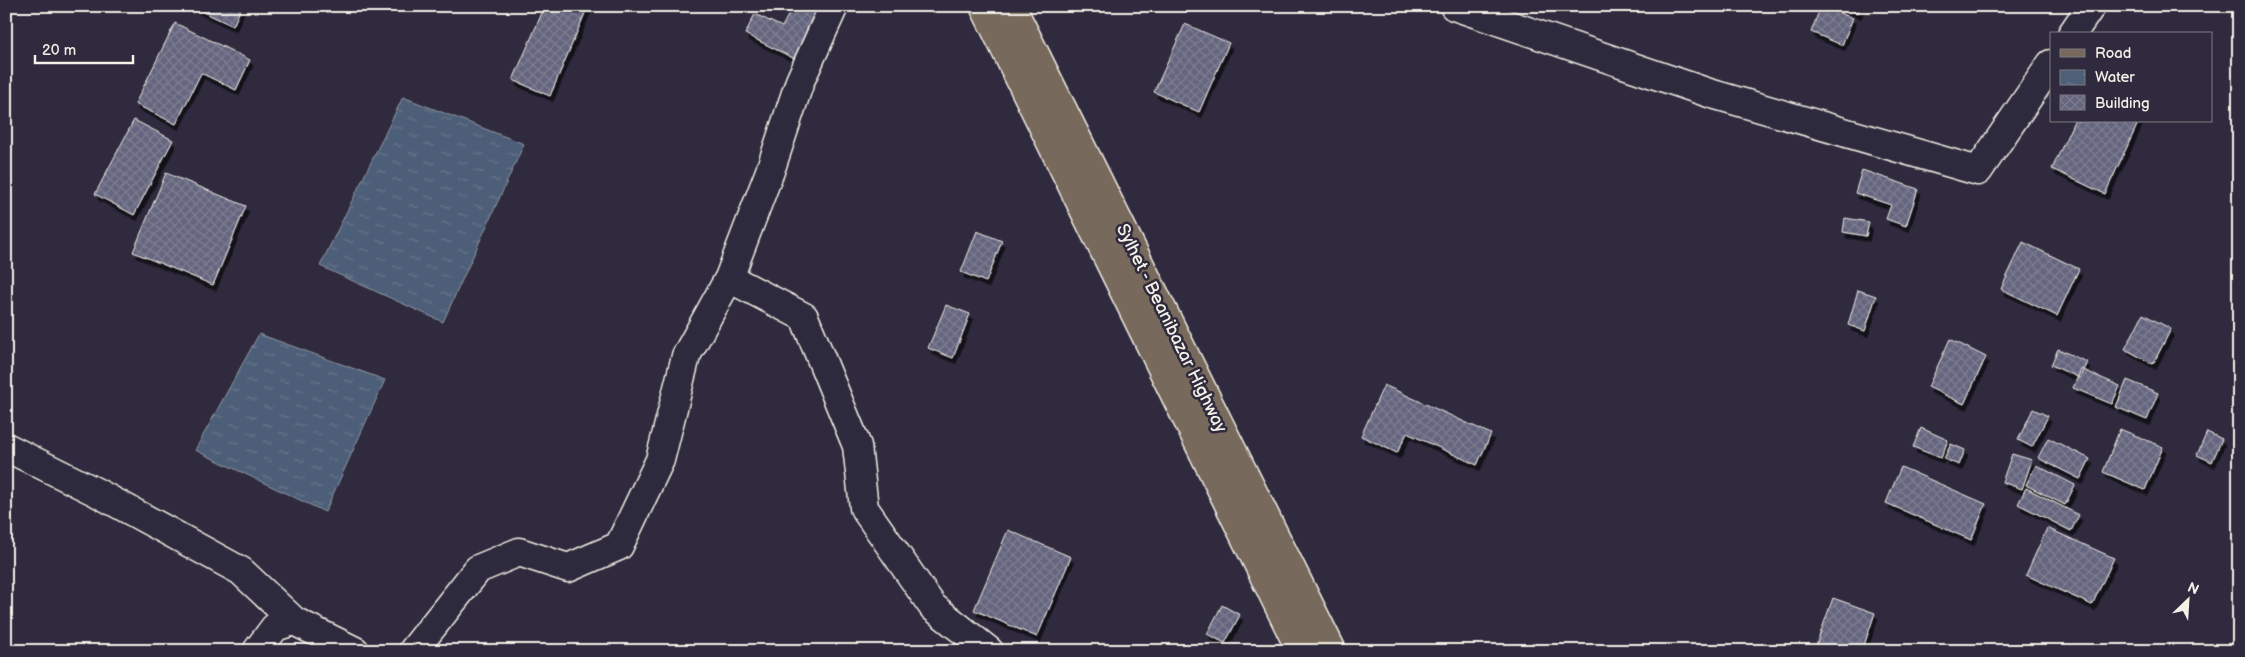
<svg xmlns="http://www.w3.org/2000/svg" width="2245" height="657" font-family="'Balsamiq Sans',sans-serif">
	<defs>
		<pattern id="water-ripples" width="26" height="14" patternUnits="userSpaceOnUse" patternTransform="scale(1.25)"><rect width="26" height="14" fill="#4e5f78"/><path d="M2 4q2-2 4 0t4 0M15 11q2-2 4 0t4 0" fill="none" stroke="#68768b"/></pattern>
		<pattern id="building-cross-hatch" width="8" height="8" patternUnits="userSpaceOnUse" patternTransform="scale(1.25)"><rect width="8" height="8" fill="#65657f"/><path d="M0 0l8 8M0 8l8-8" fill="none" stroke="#7c7c91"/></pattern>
		<filter id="shadow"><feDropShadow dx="3" dy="5.5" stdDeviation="0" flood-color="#0009"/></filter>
	</defs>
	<rect width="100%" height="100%" fill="#2f2a3d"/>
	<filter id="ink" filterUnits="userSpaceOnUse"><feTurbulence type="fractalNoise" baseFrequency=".02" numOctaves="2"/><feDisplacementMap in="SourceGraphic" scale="10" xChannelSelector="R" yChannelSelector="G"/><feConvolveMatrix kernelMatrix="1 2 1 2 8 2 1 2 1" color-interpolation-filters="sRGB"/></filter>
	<g filter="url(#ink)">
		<!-- water -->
		<path fill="url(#water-ripples)" stroke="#9099a5" d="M 403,97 L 524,144 L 443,322 L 320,266 Z
			M 259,334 L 385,380 L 325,512 L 195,450 Z"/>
		<!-- building -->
		<path fill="url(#building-cross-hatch)" stroke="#f4f1e8" filter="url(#shadow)" d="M 191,6 L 242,6 L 233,26 Z
			M 545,6 L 588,6 L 550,96 L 513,80 Z
			M 793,6 L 824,6 L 797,60 L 745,34 L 755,14 L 782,27 Z
			M 1821,6 L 1853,18 L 1842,45 L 1811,32 Z
			M 1841,6 L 1861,6 L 1858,13 Z
			M 175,23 L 250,60 L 236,90 L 201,73 L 176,124 L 135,104 Z
			M 1185,24 L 1229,43 L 1199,112 L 1154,92 Z
			M 134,120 L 173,140 L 134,215 L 95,194 Z
			M 2074,121 L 2139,121 L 2105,194 L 2052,169 Z
			M 1862,170 L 1918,189 L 1906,226 L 1886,219 L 1891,205 L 1855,193 Z
			M 166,173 L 246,206 L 213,285 L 133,252 Z
			M 1845,218 L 1869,222 L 1866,236 L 1843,232 Z
			M 977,231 L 1002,241 L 986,282 L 961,272 Z
			M 2023,242 L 2079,269 L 2057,316 L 2001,289 Z
			M 1858,290 L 1876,296 L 1865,331 L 1848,325 Z
			M 946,305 L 970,314 L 953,358 L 928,348 Z
			M 2143,314 L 2171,329 L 2153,364 L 2125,349 Z
			M 1950,339 L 1986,357 L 1964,404 L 1928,387 Z
			M 2058,349 L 2087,362 L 2080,378 L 2051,365 Z
			M 2081,369 L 2120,386 L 2112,404 L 2073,388 Z
			M 2127,380 L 2158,393 L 2147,420 L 2116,407 Z
			M 1384,385 L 1491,434 L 1477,465 L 1407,433 L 1397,453 L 1361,436 Z
			M 2033,409 L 2048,416 L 2032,447 L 2018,440 Z
			M 1921,428 L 1948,440 L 1941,458 L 1913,447 Z
			M 2120,429 L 2163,447 L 2145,490 L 2103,472 Z
			M 2207,432 L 2222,439 L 2212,462 L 2197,455 Z
			M 2048,438 L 2090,459 L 2080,479 L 2038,458 Z
			M 1951,444 L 1965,450 L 1959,465 L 1944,459 Z
			M 2012,454 L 2032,460 L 2022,489 L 2002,482 Z
			M 2036,465 L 2075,485 L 2065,505 L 2026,485 Z
			M 1901,467 L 1986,504 L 1971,540 L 1886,503 Z
			M 2026,488 L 2079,515 L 2071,531 L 2018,504 Z
			M 2047,528 L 2114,558 L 2092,605 L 2026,575 Z
			M 1008,530 L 1071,557 L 1037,637 L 974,610 Z
			M 1833,598 L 1875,613 L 1862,651 L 1814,651 Z
			M 1222,605 L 1240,615 L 1225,643 L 1207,634 Z"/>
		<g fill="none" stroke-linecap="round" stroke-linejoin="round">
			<!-- street casing -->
			<g stroke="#f4f1e8" stroke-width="31">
				<path id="street" d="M 1454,6 L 1709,93 L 1978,171 L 2051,64
					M 2072,34 L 2091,6
					M 729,278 L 804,317 L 857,446 L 864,508 L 933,607 L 989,651
					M 6,447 L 96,492 L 241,571 L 294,621
					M 257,651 L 275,627 L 294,621 L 355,651
					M 413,651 L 478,569 L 519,552 L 568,568 L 619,546 L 660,460 L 686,356 L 729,278 L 770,171 L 800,81 L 834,6"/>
			</g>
			<!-- primary casing -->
			<g stroke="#f4f1e8" stroke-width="31">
				<path id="primary" d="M 984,6 L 1301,651
					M 1011,6 L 1332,651"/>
			</g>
			<!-- street -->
			<use href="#street" stroke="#2f2a3d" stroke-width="28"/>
			<!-- primary -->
			<use href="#primary" stroke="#77695c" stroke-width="28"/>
		</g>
	</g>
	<g text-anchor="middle" stroke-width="5" stroke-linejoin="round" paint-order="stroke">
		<!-- street labels -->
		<g font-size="18" fill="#f4f1e8" stroke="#2f2a3d">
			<text transform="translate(1172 328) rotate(64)" y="6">Sylhet - Beanibazar Highway</text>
		</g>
	</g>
	<!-- margin -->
	<rect width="2245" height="657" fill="none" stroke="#2f2a3d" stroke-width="25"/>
	<rect x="12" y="12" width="2220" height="632" fill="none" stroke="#f4f1e8" stroke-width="2" filter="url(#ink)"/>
	<!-- legend -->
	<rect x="2050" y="32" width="162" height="90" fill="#2f2a3d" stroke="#7e7a81"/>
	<rect x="2060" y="49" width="25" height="8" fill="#77695c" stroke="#7e7a81"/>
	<text x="2095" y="58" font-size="15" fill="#f4f1e8">Road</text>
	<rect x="2060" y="70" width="25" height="15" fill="url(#water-ripples)" stroke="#7e7a81"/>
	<text x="2095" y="82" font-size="15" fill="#f4f1e8">Water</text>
	<rect x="2060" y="95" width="25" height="15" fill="url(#building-cross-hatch)" stroke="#7e7a81"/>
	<text x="2095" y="108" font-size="15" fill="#f4f1e8">Building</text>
	<!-- north arrow -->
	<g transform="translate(2188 600) rotate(25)" stroke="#2f2a3d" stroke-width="4" paint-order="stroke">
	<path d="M0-4L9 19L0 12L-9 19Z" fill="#f4f1e8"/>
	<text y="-8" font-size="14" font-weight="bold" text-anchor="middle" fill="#f4f1e8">N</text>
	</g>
	<!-- scale -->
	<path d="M35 55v8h98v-8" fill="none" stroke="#f4f1e8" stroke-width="2.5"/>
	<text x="42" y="55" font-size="15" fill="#f4f1e8" stroke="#2f2a3d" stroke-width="4" paint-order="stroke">20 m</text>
</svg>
